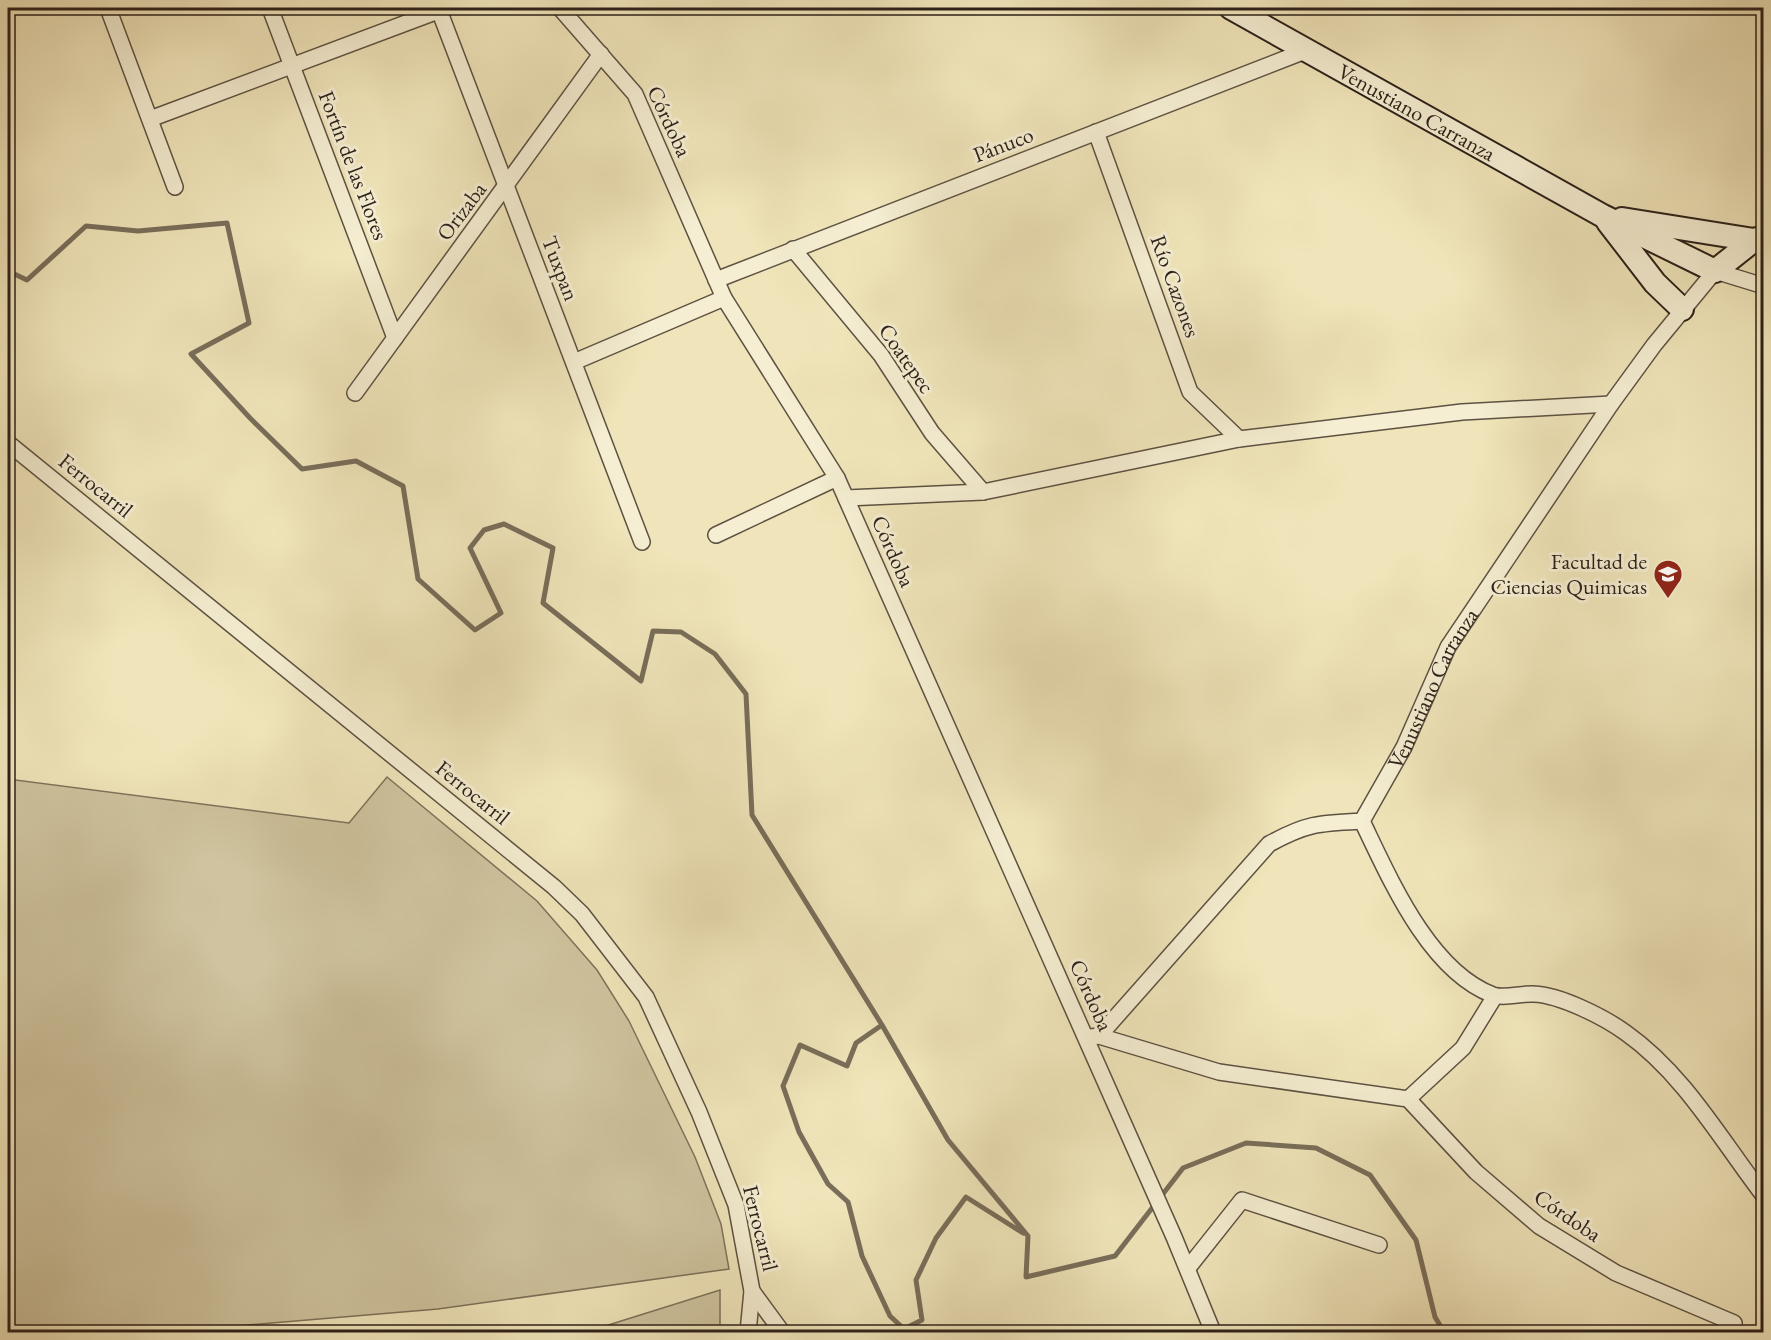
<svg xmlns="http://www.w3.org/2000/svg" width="1771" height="1340" font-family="'EB Garamond',serif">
	<rect width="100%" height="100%" fill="#f0e5ba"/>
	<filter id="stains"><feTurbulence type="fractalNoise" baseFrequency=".00333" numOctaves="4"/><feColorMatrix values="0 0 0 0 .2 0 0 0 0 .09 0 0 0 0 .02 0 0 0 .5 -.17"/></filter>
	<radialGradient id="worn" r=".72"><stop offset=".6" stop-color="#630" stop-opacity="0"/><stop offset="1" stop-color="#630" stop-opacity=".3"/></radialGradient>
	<!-- park -->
	<path fill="#cfc49f" stroke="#7e725c" stroke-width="1.5" d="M 387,777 L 537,901 L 597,970 L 629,1021 L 695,1157 L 721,1224 L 729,1269 L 438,1309 L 163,1332 L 8,1326 L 8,779 L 349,823 Z
		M 720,1290 L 720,1332 L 586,1332 Z"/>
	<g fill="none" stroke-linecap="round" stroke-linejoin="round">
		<!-- stream -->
		<path stroke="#796e5a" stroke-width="5" d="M 8,271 L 27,280 L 86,226 L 138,231 L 227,223 L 249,323 L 191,354 L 250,418 L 302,469 L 356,461 L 403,486 L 418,579 L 475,630 L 501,613 L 470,548 L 484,530 L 504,524 L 553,548 L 543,603 L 641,681 L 653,631 L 681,632 L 715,654 L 746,694 L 752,815 L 882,1025 L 948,1140 L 1028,1236 L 1026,1277 L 1115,1256 L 1183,1168 L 1246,1143 L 1316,1148 L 1370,1175 L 1416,1240 L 1435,1317 L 1444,1332
			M 882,1025 L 856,1043 L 847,1066 L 800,1045 L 783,1086 L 799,1132 L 828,1184 L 848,1202 L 862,1256 L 890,1316 L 904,1329 L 922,1320 L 916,1280 L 936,1238 L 966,1197 L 1023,1233"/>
		<!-- minor casing -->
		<g stroke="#5d5242" stroke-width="18">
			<g id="minor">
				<path d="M 108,8 L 175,187"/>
				<path d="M 270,8 L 395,338"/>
				<path d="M 560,8 L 635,94 L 724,298 L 837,478 L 1174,1237 L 1213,1332"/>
				<path d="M 439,10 L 642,542"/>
				<path d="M 150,119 L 446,8"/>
				<path d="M 1096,132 L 1190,392 L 1239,439"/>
				<path d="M 793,249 L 881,355 L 932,433 L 983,492"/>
				<path d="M 716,280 L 1305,51"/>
				<path d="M 574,362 L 724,298"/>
				<path d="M 355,393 L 601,54"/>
				<path d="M 8,443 L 554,887 L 582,914 L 646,997 L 699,1112 L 736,1205 L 752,1291 L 748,1332"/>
				<path d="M 846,498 L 983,492 L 1239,439 L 1462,412 L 1611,404"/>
				<path d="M 716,535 L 837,478"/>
				<path d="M 1362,821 C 1390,879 1429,971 1493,995 C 1505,999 1521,993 1534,994 C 1560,995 1604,1017 1626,1033 C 1684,1074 1721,1140 1764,1196"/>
				<path id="s1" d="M 1099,1036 L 1269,844 C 1307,823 1320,823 1362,821 L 1404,747 L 1448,647 L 1611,404 L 1654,345 L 1715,271 L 1764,286"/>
				<path d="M 1091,1037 L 1099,1036 L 1219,1072 L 1408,1099 L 1476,1172 L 1539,1226 L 1616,1273 L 1734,1323"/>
				<path d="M 1408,1099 L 1463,1048 L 1495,996"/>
				<path d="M 1188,1268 L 1242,1200 L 1379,1245"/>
				<path d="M 752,1291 L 782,1332"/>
			</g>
		</g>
		<!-- secondary casing -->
		<g stroke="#2c211a" stroke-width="26">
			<g id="secondary">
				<path id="s2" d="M 1231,8 L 1603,216 L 1715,271 L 1754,240 L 1764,237"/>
				<path d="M 1622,219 L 1754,240"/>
				<path d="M 1608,222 L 1655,283 L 1682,309"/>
			</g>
		</g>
		<!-- minor -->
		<use href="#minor" stroke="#f5eed2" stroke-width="15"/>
		<!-- secondary -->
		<use href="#secondary" stroke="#f5eed2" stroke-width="22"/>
	</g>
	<!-- icons -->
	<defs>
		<g id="university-pin" transform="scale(1.5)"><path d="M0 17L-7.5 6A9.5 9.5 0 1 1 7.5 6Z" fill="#8f2418" stroke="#f5eed2"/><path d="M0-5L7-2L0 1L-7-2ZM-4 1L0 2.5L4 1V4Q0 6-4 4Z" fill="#fff"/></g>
	</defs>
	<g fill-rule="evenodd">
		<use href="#university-pin" x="1668" y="574"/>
	</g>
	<g text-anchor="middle" stroke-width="6" stroke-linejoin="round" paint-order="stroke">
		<!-- street labels -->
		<g font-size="22" fill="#2c211a" stroke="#f5eed2">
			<text dy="8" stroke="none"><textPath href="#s2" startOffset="213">Venustiano Carranza</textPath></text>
			<text transform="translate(670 121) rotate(65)" y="8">Córdoba</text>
			<text transform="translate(1003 144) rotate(-21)" y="8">Pánuco</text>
			<text transform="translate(354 165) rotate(69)" y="8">Fortín de las Flores</text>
			<text transform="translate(461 211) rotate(-53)" y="8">Orizaba</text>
			<text transform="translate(561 268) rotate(69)" y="8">Tuxpan</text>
			<text transform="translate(1176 286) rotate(70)" y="8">Río Cazones</text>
			<text transform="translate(907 358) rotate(55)" y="8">Coatepec</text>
			<text transform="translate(96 485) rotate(39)" y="8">Ferrocarril</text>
			<text transform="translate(894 551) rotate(66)" y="8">Córdoba</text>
			<text dy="8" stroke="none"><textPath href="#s1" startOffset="504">Venustiano Carranza</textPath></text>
			<text transform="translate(473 792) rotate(39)" y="8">Ferrocarril</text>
			<text transform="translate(1092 995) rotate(66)" y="8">Córdoba</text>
			<text transform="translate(1568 1215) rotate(34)" y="8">Córdoba</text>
			<text transform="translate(761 1228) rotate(76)" y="8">Ferrocarril</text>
		</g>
		<!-- poi labels -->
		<g font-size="22" fill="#2c211a" stroke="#f5eed2" text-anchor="end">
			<text x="1647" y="569">Facultad de<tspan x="1647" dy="25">Ciencias Quimicas</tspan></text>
		</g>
	</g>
	<!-- margin -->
	<rect width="1771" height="1340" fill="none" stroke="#f0e5ba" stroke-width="30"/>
	<rect x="9" y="9" width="1753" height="1322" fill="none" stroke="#2c211a" stroke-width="3"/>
	<rect x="15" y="15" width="1741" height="1310" fill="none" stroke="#2c211a" stroke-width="1.5"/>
	<rect width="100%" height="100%" filter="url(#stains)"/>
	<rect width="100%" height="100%" fill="url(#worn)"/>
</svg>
